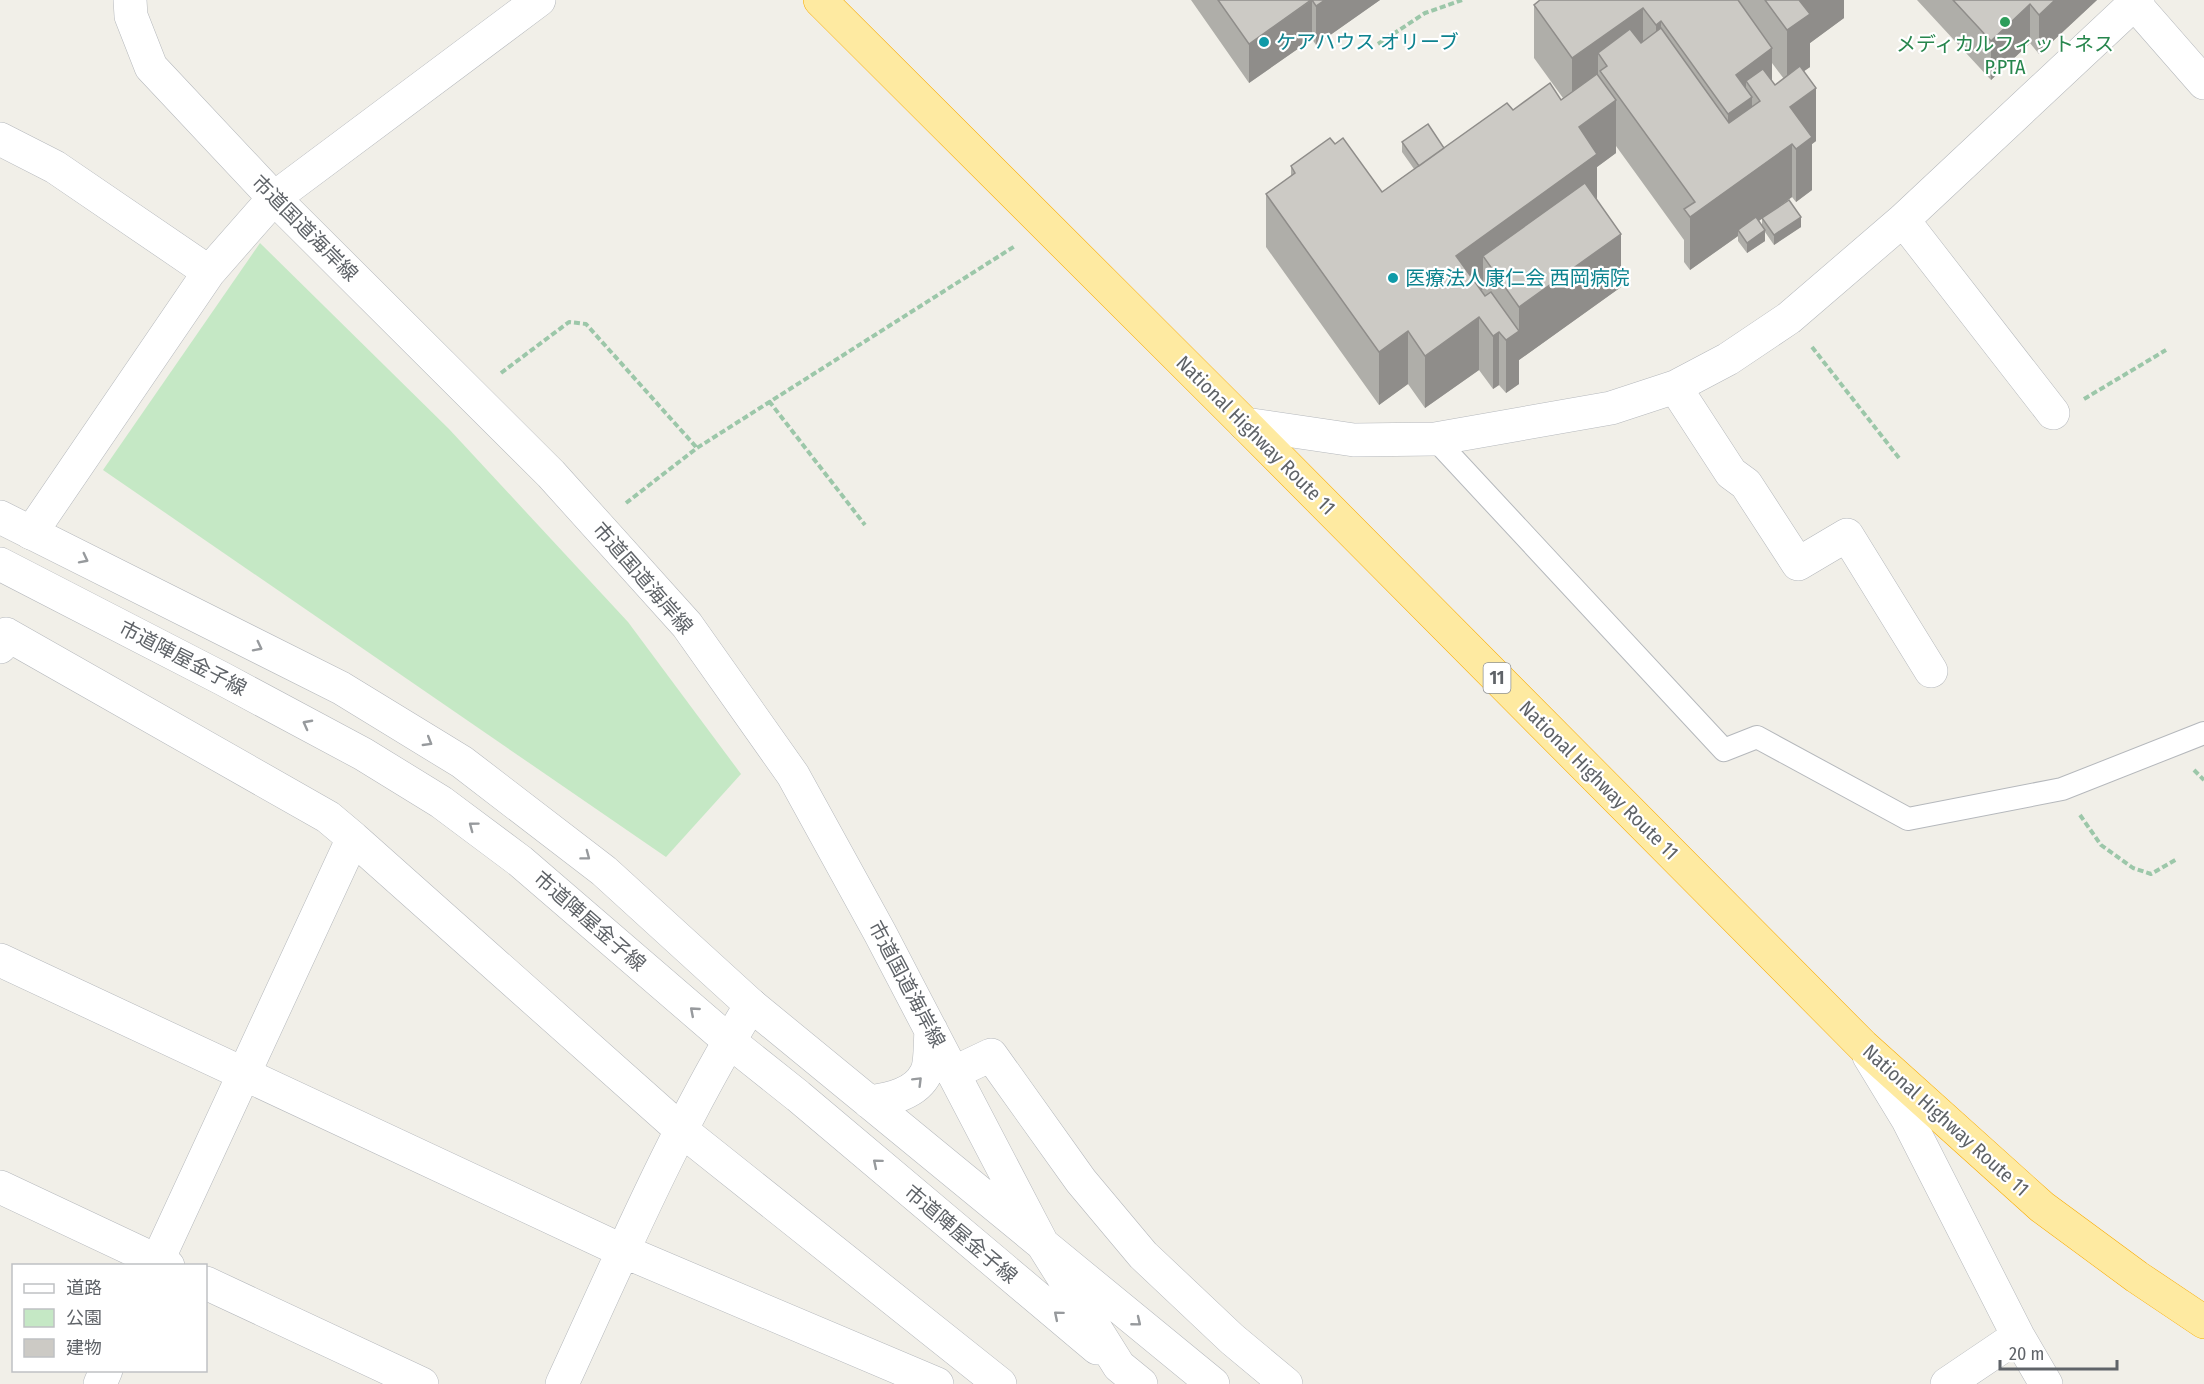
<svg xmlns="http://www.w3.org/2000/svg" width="2204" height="1384" font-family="'Fira Sans Condensed','Noto Sans JP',sans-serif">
	<rect width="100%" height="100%" fill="#f1efe8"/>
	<!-- green -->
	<path fill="#c5e8c5" d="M 260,243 L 449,429 L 628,622 L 741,774 L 666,857 L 103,470 Z"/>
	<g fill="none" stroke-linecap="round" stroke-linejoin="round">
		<!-- service casing -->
		<g stroke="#b5b8bc" stroke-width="24">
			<path id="service" d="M 1435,439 L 1724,750 L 1757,737 L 1908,819 L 2062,789 L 2204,733"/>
		</g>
		<!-- minor casing -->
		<g stroke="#b5b8bc" stroke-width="34">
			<path id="minor" d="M 2134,3 L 2204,83
				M 0,139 L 55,167 L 209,272
				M 1903,220 L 2053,413
				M 1675,387 L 1731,473 L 1746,484 L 1798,564 L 1847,535 L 1931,671
				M 1245,424 L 1354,440 L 1435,439 L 1611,408 L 1675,387 L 1728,359 L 1789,318 L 1903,220 L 2138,0
				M 31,533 L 209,272 L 274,198 L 539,0
				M 0,647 L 6,634 L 328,817 L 353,838 L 155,1266
				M 353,838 L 680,1129 L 1000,1384
				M 0,960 L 623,1251 L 937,1384
				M 1869,1056 L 1908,1120 L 2018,1336 L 2046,1384
				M 953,1073 L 991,1055 L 1081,1181 L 1143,1255 L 1232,1339 L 1286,1384
				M 0,1187 L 168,1266
				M 206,1283 L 422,1384
				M 100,1384 L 106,1370
				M 562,1384 C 621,1256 677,1125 751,1005
				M 1947,1384 L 2018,1336"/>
		</g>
		<!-- tertiary casing -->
		<g stroke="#b5b8bc" stroke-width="34">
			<path id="tertiary" d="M 130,0 L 131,16 L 151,67 L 274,198 L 551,474 L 687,625 L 793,775 L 880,933 L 1043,1245 L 1119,1366 L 1141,1384
				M 0,517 L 341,688 L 462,762 L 604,871 L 751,1005 L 1213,1384
				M 0,564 L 223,679 L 363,754 L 441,802 L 520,861 L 729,1041 L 798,1096 L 1097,1348
				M 869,1102 C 890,1099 916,1094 926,1073 C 931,1064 930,1041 931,1030"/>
		</g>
		<!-- trunk casing -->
		<g stroke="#f9ab00" stroke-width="34">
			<path id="trunk" d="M 820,0 L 1245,424 L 1863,1046 L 2042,1207 L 2137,1277 L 2204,1322"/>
		</g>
		<!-- path -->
		<path stroke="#9cc7a9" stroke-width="4" stroke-dasharray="6 3" stroke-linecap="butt" d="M 1378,44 L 1425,13 L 1462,0
			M 1812,347 L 1899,458
			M 501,373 L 569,322 L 586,324 L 697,448
			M 2084,399 L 2166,350
			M 769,401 L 865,525
			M 626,503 L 697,448 L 1015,246
			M 2194,770 L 2204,780
			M 2080,815 L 2101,845 L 2133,868 L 2151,874 L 2177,859"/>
		<!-- service -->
		<use href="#service" stroke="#fff" stroke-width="22"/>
		<!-- minor -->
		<use href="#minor" stroke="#fff" stroke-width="33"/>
		<!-- tertiary -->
		<use href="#tertiary" stroke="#fff" stroke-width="33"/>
		<!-- trunk -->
		<use href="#trunk" stroke="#feeaa1" stroke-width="33"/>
	</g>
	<!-- wall -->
	<path fill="#afaea9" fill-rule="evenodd" d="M 1191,0 L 1380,0 L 1316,45 L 1312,39 L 1249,83 Z
		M 1540,0 L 1844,0 L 1844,18 L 1810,43 L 1810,67 L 1804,71 L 1816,141 L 1812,144 L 1812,190 L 1796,202 L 1792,197 L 1766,215 L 1801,227 L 1774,245 L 1765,232 L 1765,241 L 1747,253 L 1738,241 L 1738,236 L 1690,270 L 1684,262 L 1684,240 L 1616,146 L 1616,153 L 1597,167 L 1597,200 L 1621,287 L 1519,360 L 1519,384 L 1506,393 L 1499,385 L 1493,389 L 1479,370 L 1425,408 L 1408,384 L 1379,405 L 1266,247 L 1266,194 L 1291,176 L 1291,166 L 1335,144 L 1382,192 L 1414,169 L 1402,152 L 1402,142 L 1444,148 L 1513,110 L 1561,100 L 1563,98 L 1534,58 L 1534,5 ZM 1772,63 L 1784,79 L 1775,85 L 1772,82 ZM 1762,218 L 1762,226 L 1758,221 Z
		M 1917,0 L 2097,0 L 2039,54 L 2030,43 L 1991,80 Z"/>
	<!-- shaded-wall -->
	<path fill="#8f8d8a" d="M 1312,0 L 1312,39 L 1249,83 L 1249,44 Z
		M 1325,0 L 1380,0 L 1316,45 L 1316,6 Z
		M 1798,0 L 1844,0 L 1844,18 L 1810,43 L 1810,67 L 1787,83 L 1787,30 Z
		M 2055,0 L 2097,0 L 2039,54 L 2039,15 Z
		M 2030,4 L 2030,43 L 1991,80 L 1991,41 Z
		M 1643,8 L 1643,61 L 1607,66 L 1598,53 L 1598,93 L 1572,111 L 1572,58 Z
		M 1661,21 L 1661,74 L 1656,78 L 1656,25 Z
		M 1772,48 L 1772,101 L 1746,81 L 1746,101 L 1752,97 L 1752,150 L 1728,167 L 1728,114 L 1736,75 Z
		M 1816,88 L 1816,141 L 1812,144 L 1812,190 L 1796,202 L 1796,149 L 1792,144 L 1792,197 L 1741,234 L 1738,230 L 1738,236 L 1690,270 L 1690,217 L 1790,107 Z
		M 1616,100 L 1616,153 L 1597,167 L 1597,207 L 1483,256 L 1483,289 L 1456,309 L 1456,256 L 1579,127 Z
		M 1801,217 L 1801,227 L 1774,245 L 1774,235 Z
		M 1765,230 L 1765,241 L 1747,253 L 1747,243 Z
		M 1621,234 L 1621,287 L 1519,360 L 1519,307 Z
		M 1479,317 L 1479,370 L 1425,408 L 1425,356 Z
		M 1408,331 L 1408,384 L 1379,405 L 1379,352 Z
		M 1519,331 L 1519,384 L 1506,393 L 1506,340 Z
		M 1499,332 L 1499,385 L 1493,389 L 1493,336 Z"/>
	<!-- building -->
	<path fill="#cccac5" stroke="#8f8d8a" stroke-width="1.5" d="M 1218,0 L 1311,0 L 1249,44 Z
		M 1312,0 L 1325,0 L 1316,6 Z
		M 1540,0 L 1738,0 L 1772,48 L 1736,75 L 1752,97 L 1728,114 L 1661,21 L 1656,25 L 1643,8 L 1572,58 L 1534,5 Z
		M 1765,0 L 1799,0 L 1810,14 L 1787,30 Z
		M 1953,0 L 2055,0 L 2039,15 L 2030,4 L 1991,41 Z
		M 1661,28 L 1729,123 L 1760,101 L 1746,81 L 1763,69 L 1775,85 L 1800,66 L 1816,88 L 1790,107 L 1812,137 L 1796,149 L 1792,144 L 1690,217 L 1684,209 L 1695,202 L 1600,71 L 1607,66 L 1598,53 L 1630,29 L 1641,43 Z
		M 1597,74 L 1616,100 L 1579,127 L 1597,154 L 1456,256 L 1485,296 L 1491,292 L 1519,331 L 1506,340 L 1499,332 L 1493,336 L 1479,317 L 1425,356 L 1408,331 L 1379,352 L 1266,194 L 1295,173 L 1291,166 L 1330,138 L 1335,144 L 1343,138 L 1382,192 L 1507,103 L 1513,110 L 1550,83 L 1561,100 Z
		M 1428,124 L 1444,148 L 1419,166 L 1402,142 Z
		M 1585,183 L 1621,234 L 1519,307 L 1483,256 Z
		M 1789,200 L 1801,217 L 1774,235 L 1762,218 Z
		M 1756,217 L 1765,230 L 1747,243 L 1738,230 Z"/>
	<!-- one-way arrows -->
	<defs><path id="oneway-chevron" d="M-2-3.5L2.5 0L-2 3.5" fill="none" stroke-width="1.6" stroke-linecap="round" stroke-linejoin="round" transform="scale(1.5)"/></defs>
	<g stroke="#979a9d">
		<use href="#oneway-chevron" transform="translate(84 559) rotate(27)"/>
		<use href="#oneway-chevron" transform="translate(258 647) rotate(27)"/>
		<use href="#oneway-chevron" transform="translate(307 724) rotate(-152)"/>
		<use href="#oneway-chevron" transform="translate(428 742) rotate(31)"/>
		<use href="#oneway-chevron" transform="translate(473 826) rotate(-143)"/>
		<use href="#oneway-chevron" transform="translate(586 856) rotate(37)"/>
		<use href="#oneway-chevron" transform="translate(694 1011) rotate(-139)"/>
		<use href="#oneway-chevron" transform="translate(918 1081) rotate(-45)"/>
		<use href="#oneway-chevron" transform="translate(877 1163) rotate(-140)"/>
		<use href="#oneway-chevron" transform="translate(1058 1315) rotate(-140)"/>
		<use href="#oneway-chevron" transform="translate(1137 1322) rotate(39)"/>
	</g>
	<!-- markers -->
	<circle fill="#2e9e5b" stroke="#fff" stroke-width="2" cx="2005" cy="22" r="6"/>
	<g fill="#0f9aa8" stroke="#fff" stroke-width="2">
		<circle cx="1264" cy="42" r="6"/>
		<circle cx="1393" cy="278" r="6"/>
	</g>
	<g text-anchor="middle" stroke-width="4.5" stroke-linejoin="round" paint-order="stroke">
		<!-- shield labels -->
		<rect fill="#fff" stroke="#8f9295" stroke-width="1.5" x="1483.5" y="663" width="27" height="30" rx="4.5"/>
		<g font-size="18" font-weight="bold" fill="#5f6368">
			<text x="1497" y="684">11</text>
		</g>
		<!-- culture labels -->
		<g font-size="20" fill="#0d838f" stroke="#fff" text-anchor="start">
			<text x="1276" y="49">ケアハウス オリーブ</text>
			<text x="1405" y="285">医療法人康仁会 西岡病院</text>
		</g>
		<!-- leisure labels -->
		<g font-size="20" fill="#27864d" stroke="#fff">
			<text x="2005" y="51">メディカルフィットネス<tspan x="2005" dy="23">P.PTA</tspan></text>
		</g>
		<!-- street labels -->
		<g font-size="20" fill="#5f6368" stroke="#fff">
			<text transform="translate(305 228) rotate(45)" y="7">市道国道海岸線</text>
			<text transform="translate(1256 435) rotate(45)" y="7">National Highway Route 11</text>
			<text transform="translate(643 578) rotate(49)" y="7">市道国道海岸線</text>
			<text transform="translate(183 658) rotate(27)" y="7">市道陣屋金子線</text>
			<text transform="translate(1599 780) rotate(45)" y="7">National Highway Route 11</text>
			<text transform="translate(590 921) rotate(41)" y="7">市道陣屋金子線</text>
			<text transform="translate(907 984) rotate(62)" y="7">市道国道海岸線</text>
			<text transform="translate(1946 1120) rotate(42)" y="7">National Highway Route 11</text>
			<text transform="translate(961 1234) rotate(40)" y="7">市道陣屋金子線</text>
		</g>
	</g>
	<!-- legend -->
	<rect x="12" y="1264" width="195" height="108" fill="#ffffff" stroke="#bfc1c3" stroke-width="1.5"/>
	<rect x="24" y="1284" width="30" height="9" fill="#ffffff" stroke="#bfc1c3" stroke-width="1.5"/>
	<text x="66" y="1294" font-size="18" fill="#5f6368">道路</text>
	<rect x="24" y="1309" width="30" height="18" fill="#c5e8c5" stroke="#bfc1c3" stroke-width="1.5"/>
	<text x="66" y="1324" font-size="18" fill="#5f6368">公園</text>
	<rect x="24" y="1339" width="30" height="18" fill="#cccac5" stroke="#bfc1c3" stroke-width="1.5"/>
	<text x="66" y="1354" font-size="18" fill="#5f6368">建物</text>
	<!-- scale -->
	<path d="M2000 1360v9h117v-9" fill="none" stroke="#5f6368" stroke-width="3"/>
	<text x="2009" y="1360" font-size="18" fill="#5f6368" stroke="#ffffff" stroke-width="4.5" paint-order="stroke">20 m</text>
</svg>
